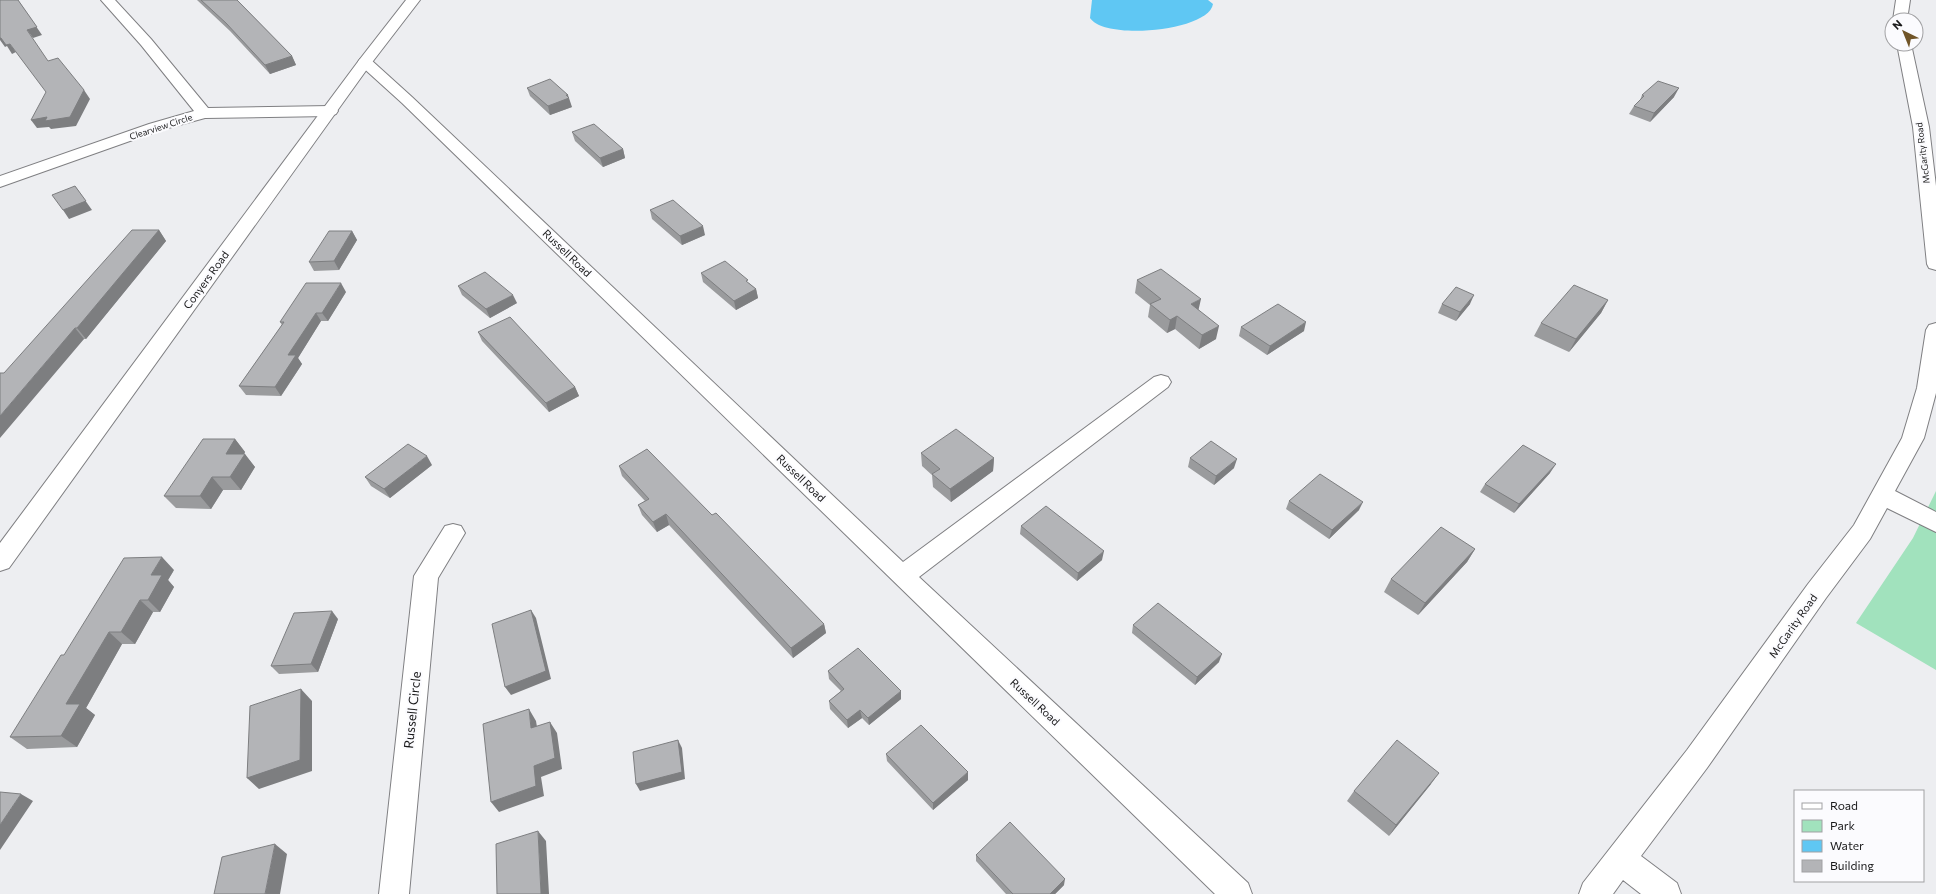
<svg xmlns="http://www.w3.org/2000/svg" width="1936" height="894" font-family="Commissioner,sans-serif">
	<rect width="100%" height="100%" fill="#edeef1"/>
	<!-- green -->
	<path fill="#a1e2bd" d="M 1936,491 L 1936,670 L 1856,623 L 1913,538 Z"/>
	<!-- water -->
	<path fill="#5fc7f3" d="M 1092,0 L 1208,0 L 1213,4 C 1209,31 1105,41 1090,18 Z"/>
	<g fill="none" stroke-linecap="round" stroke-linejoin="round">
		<!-- minor casing -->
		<g stroke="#7f7f82" stroke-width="2">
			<path id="minor" d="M 101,0 L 115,0 L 151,39 L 208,108 L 330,106 L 336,108 L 338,111 L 336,114 L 330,116 L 205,118 L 161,130 L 0,187 L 0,176 L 149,124 L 194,111 L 141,45 Z
				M 1896,0 L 1910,0 L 1907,20 L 1893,20 Z
				M 1897,44 L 1911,44 L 1929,127 L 1936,186 L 1936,270 L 1929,268 L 1927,264 L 1913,127 Z
				M 365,58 L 370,59 L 412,97 L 903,562 L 1154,377 L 1161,375 L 1168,377 L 1171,382 L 1168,387 L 919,577 L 1248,883 L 1252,894 L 1215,894 L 402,103 L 360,65 L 358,62 L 360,59 Z
				M 1936,323 L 1936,393 L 1924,438 L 1895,491 L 1936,512 L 1936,532 L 1887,508 L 1870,539 L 1826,598 L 1707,768 L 1641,856 L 1677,883 L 1681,894 L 1641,894 L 1623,880 L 1613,894 L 1579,894 L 1583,883 L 1687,750 L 1808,584 L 1854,525 L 1902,438 L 1917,388 L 1926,330 L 1929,325 Z
				M 453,524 L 461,526 L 465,533 L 438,578 L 409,894 L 379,894 L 414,576 L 445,526 Z"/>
		</g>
		<!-- major casing -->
		<g stroke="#7f7f82" stroke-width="2">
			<path id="major" d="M 406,0 L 420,0 L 370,65 L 9,568 L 0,571 L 0,543 L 360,59 Z"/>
		</g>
		<!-- minor -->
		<use href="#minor" fill="#fff" fill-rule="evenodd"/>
		<!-- major -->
		<use href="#major" fill="#fff" fill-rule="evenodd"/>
	</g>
	<!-- wall -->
	<path fill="#9a9b9d" d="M 197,0 L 237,0 L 292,56 L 296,65 L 270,74 L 230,31 Z
		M 527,88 L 572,107 L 550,115 L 530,96 Z
		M 1642,95 L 1674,97 L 1650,122 L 1629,114 L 1634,106 L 1640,100 Z
		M 572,132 L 623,149 L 625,158 L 603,167 L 575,141 Z
		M 650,210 L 705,235 L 682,245 L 652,219 Z
		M 159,230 L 166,241 L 86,339 L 84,339 L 4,373 Z
		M 352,231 L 357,240 L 339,270 L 314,271 L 309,262 Z
		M 701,273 L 749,283 L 756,289 L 758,298 L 736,310 L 703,282 Z
		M 1137,280 L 1198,310 L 1216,339 L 1199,349 L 1175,329 L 1167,333 L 1148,317 L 1150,305 L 1135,293 Z
		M 458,286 L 517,303 L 490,318 L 462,295 Z
		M 346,292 L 328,321 L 321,321 L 298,358 L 302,364 L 281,396 L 246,395 L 239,386 L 282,325 L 280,322 Z
		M 1608,300 L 1601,313 L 1569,352 L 1534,336 L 1541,323 Z
		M 1442,304 L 1470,304 L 1456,321 L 1438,313 Z
		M 1241,327 L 1304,331 L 1267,355 L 1239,336 Z
		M 478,332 L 575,387 L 579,396 L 549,412 L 482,341 Z
		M 235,439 L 245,452 L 244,454 L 255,467 L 241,490 L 223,490 L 211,509 L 176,508 L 164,496 Z
		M 921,453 L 994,458 L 993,471 L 951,502 L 933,487 L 932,475 L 922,466 Z
		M 1190,458 L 1234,468 L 1214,485 L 1188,467 Z
		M 432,465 L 390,498 L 371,486 L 365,477 Z
		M 619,466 L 712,515 L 824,624 L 826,633 L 793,658 L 669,525 L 657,532 L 642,515 L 638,505 L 645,501 L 622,476 Z
		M 1550,473 L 1514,513 L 1480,492 L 1485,484 Z
		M 1289,501 L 1359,510 L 1329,539 L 1286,509 Z
		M 1021,526 L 1102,560 L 1077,581 L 1020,534 Z
		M 1475,549 L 1467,562 L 1418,615 L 1384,592 L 1391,579 Z
		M 174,570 L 168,580 L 174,587 L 160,612 L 153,612 L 135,644 L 122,644 L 86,708 L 95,715 L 77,747 L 27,749 L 10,737 L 64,655 Z
		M 338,619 L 318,672 L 279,674 L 271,666 Z
		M 1133,625 L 1219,662 L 1195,685 L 1132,633 Z
		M 828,671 L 901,699 L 869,725 L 862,718 L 848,728 L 830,709 L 829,701 L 841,691 L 829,679 Z
		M 886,754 L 968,780 L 933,810 L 887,761 Z
		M 1431,784 L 1389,836 L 1347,801 L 1354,791 Z
		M 976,855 L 1064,885 L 1055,894 L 1006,894 L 976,861 Z"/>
	<!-- shaded-wall -->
	<path fill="#7d7e80" d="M 18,0 L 42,35 L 33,38 L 27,30 Z
		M 0,38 L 1,38 L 10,44 L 16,52 L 12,54 L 7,46 L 5,47 L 0,40 Z
		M 292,56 L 296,65 L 270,74 L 265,65 Z
		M 1679,88 L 1674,97 L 1650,122 L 1654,113 Z
		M 84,90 L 90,99 L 76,126 L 51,129 L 49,127 L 37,128 L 31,120 Z
		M 566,95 L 568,95 L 572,107 L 550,115 L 548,106 Z
		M 623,149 L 625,158 L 603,167 L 600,158 Z
		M 75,186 L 92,210 L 69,219 L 63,210 Z
		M 703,226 L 705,235 L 682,245 L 680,236 Z
		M 159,230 L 166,241 L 86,339 L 77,328 Z
		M 352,231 L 357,240 L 339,270 L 334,261 Z
		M 341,283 L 346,292 L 328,321 L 322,313 Z
		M 756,289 L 758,298 L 736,310 L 734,301 Z
		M 513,295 L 517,303 L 490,318 L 486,309 Z
		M 1474,295 L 1470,304 L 1456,321 L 1460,312 Z
		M 1201,299 L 1198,312 L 1191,304 Z
		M 1608,300 L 1601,313 L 1569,352 L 1576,339 Z
		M 316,313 L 321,321 L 298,358 L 302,364 L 281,396 L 275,387 L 288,355 Z
		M 1177,316 L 1175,329 L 1167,333 L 1170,320 Z
		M 1306,322 L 1304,331 L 1267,355 L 1270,346 Z
		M 1219,326 L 1216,339 L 1199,349 L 1202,335 Z
		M 75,328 L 84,339 L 0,438 L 0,416 Z
		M 575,387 L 579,396 L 549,412 L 546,403 Z
		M 235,439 L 245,452 L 236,467 L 226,454 Z
		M 245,454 L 255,467 L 241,490 L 230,477 Z
		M 427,456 L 432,465 L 390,498 L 384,489 Z
		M 994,458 L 993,471 L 951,502 L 950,489 Z
		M 1237,459 L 1234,468 L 1214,485 L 1216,476 Z
		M 1556,464 L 1550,473 L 1514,513 L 1519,504 Z
		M 212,477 L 223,490 L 211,509 L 200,496 Z
		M 1363,502 L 1359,510 L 1329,539 L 1332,530 Z
		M 666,514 L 669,525 L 657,532 L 653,522 Z
		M 1475,549 L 1467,562 L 1418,615 L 1425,603 Z
		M 1104,551 L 1102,560 L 1077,581 L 1078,573 Z
		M 162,557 L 174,570 L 168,580 L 174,587 L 160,612 L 148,600 L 151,575 Z
		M 140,600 L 153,612 L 135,644 L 121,632 Z
		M 531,610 L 536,618 L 551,679 L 511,695 L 505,687 Z
		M 332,611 L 338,619 L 318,672 L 311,664 Z
		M 824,624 L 826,633 L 793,658 L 791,648 Z
		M 109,632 L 122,644 L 86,708 L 95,715 L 77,747 L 61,736 L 66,704 Z
		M 1222,654 L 1219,662 L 1195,685 L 1197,677 Z
		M 301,689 L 312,701 L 312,771 L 259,789 L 247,778 Z
		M 901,691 L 901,699 L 869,725 L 868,718 Z
		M 529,709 L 536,721 L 539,739 L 531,728 Z
		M 860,710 L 862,718 L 848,728 L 847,720 Z
		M 550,722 L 557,733 L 562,769 L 541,777 L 544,796 L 499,812 L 491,802 L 534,766 Z
		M 678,740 L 682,748 L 685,779 L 640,791 L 636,784 Z
		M 968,772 L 968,780 L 933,810 L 933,803 Z
		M 1439,773 L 1431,784 L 1389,836 L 1396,825 Z
		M 21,794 L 33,801 L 0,850 L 0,825 Z
		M 538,831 L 546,841 L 549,894 L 541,894 Z
		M 275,844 L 287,854 L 280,894 L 265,894 Z
		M 1065,879 L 1064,885 L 1055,894 L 1050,894 Z"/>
	<!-- building -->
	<path fill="#b3b4b7" stroke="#7d7e80" d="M 0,0 L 18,0 L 37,27 L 27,30 L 48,61 L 58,58 L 84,90 L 70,117 L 45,121 L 47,117 L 31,120 L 46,92 L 10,44 L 6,45 L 1,38 L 0,38 Z
		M 201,0 L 237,0 L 292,56 L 265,65 L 226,23 Z
		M 550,79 L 568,95 L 566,95 L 569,98 L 548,106 L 527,88 Z
		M 1658,81 L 1679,88 L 1654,113 L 1634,106 L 1644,96 L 1642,95 Z
		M 594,124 L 623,149 L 600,158 L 572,132 Z
		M 75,186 L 86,201 L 63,210 L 52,195 Z
		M 673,200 L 703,226 L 680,236 L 650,210 Z
		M 132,230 L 159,230 L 77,328 L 75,328 L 0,416 L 0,373 L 4,373 Z
		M 329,231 L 352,231 L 334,261 L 309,262 Z
		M 725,261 L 748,280 L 746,281 L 756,289 L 734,301 L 701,273 Z
		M 1161,269 L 1201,299 L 1191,304 L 1219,326 L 1202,335 L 1177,316 L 1170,320 L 1150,304 L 1161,299 L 1137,280 Z
		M 485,272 L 513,295 L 486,309 L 458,286 Z
		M 306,283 L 341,283 L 322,313 L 316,313 L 288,355 L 296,355 L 275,387 L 239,386 L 284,322 L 280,322 Z
		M 1574,285 L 1608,300 L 1576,339 L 1541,323 Z
		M 1456,287 L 1474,295 L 1460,312 L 1442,304 Z
		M 1278,304 L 1306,322 L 1270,346 L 1241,327 Z
		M 510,317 L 575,387 L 546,403 L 478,332 Z
		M 956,429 L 994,458 L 950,489 L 932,474 L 940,469 L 921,453 Z
		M 203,439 L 235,439 L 226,454 L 245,454 L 230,477 L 212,477 L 200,496 L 164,496 Z
		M 1211,441 L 1237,459 L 1216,476 L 1190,458 Z
		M 408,444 L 427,456 L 384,489 L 365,477 Z
		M 1523,445 L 1556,464 L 1519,504 L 1485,484 Z
		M 647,449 L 712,515 L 716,513 L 824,624 L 791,648 L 666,514 L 653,522 L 638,505 L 649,499 L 619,466 Z
		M 1320,474 L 1363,502 L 1332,530 L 1289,501 Z
		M 1046,506 L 1104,551 L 1078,573 L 1021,526 Z
		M 1441,527 L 1475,549 L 1425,603 L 1391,579 Z
		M 162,557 L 151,575 L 162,575 L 148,600 L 140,600 L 121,632 L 109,632 L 66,704 L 80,704 L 61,736 L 10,737 L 61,655 L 64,655 L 124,558 Z
		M 1158,603 L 1222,654 L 1197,677 L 1133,625 Z
		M 531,610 L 546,671 L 505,687 L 492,624 Z
		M 332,611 L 311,664 L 271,666 L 294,613 Z
		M 858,648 L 901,691 L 868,718 L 860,710 L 847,720 L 829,701 L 844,689 L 828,671 Z
		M 301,689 L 300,760 L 247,778 L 250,706 Z
		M 529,709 L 531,728 L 550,722 L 555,758 L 534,766 L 536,786 L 491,802 L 483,724 Z
		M 921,725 L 968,772 L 933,803 L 886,754 Z
		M 678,740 L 682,772 L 636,784 L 633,752 Z
		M 1397,740 L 1439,773 L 1396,825 L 1354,791 Z
		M 0,792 L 21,794 L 0,825 Z
		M 1010,822 L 1065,879 L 1050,894 L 1013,894 L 976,855 Z
		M 538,831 L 541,894 L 497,894 L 496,844 Z
		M 275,844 L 265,894 L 214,894 L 222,857 Z"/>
	<g text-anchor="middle" stroke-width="4" stroke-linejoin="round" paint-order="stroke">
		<!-- far-street labels -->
		<g font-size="9" fill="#19191a" stroke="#fbfbfe">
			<text transform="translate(161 127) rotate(-18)" y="3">Clearview Circle</text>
			<text transform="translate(1923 153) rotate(-97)" y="3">McGarity Road</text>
		</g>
		<!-- street labels -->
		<g font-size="11" fill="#19191a" stroke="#fbfbfe">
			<text transform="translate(567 253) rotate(44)" y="4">Russell Road</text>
			<text transform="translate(206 280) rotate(-54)" y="4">Conyers Road</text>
			<text transform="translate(801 478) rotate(44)" y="4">Russell Road</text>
			<text transform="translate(1793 626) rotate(-55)" y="4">McGarity Road</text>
			<text transform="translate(1035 702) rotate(43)" y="4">Russell Road</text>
		</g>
		<!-- near-street labels -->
		<g font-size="13" fill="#19191a" stroke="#fbfbfe">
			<text transform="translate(412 710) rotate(-84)" y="5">Russell Circle</text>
		</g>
	</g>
	<!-- legend -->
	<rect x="1794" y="790" width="130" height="92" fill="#fbfbfe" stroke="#a1a1a3"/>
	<rect x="1802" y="803" width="20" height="6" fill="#ffffff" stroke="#a1a1a3"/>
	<text x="1830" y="810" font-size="12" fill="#19191a">Road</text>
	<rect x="1802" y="820" width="20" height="12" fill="#a1e2bd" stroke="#a1a1a3"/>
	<text x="1830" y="830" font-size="12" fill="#19191a">Park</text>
	<rect x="1802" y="840" width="20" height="12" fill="#5fc7f3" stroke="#a1a1a3"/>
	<text x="1830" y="850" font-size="12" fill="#19191a">Water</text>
	<rect x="1802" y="860" width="20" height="12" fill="#b3b4b7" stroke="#a1a1a3"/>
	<text x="1830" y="870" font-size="12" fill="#19191a">Building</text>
	<!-- north arrow -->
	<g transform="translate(1904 32) rotate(317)"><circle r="19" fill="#fbfbfe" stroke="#a1a1a3"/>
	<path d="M0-3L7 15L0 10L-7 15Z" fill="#715528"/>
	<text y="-6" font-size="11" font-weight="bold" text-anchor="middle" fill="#19191a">N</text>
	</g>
</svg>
